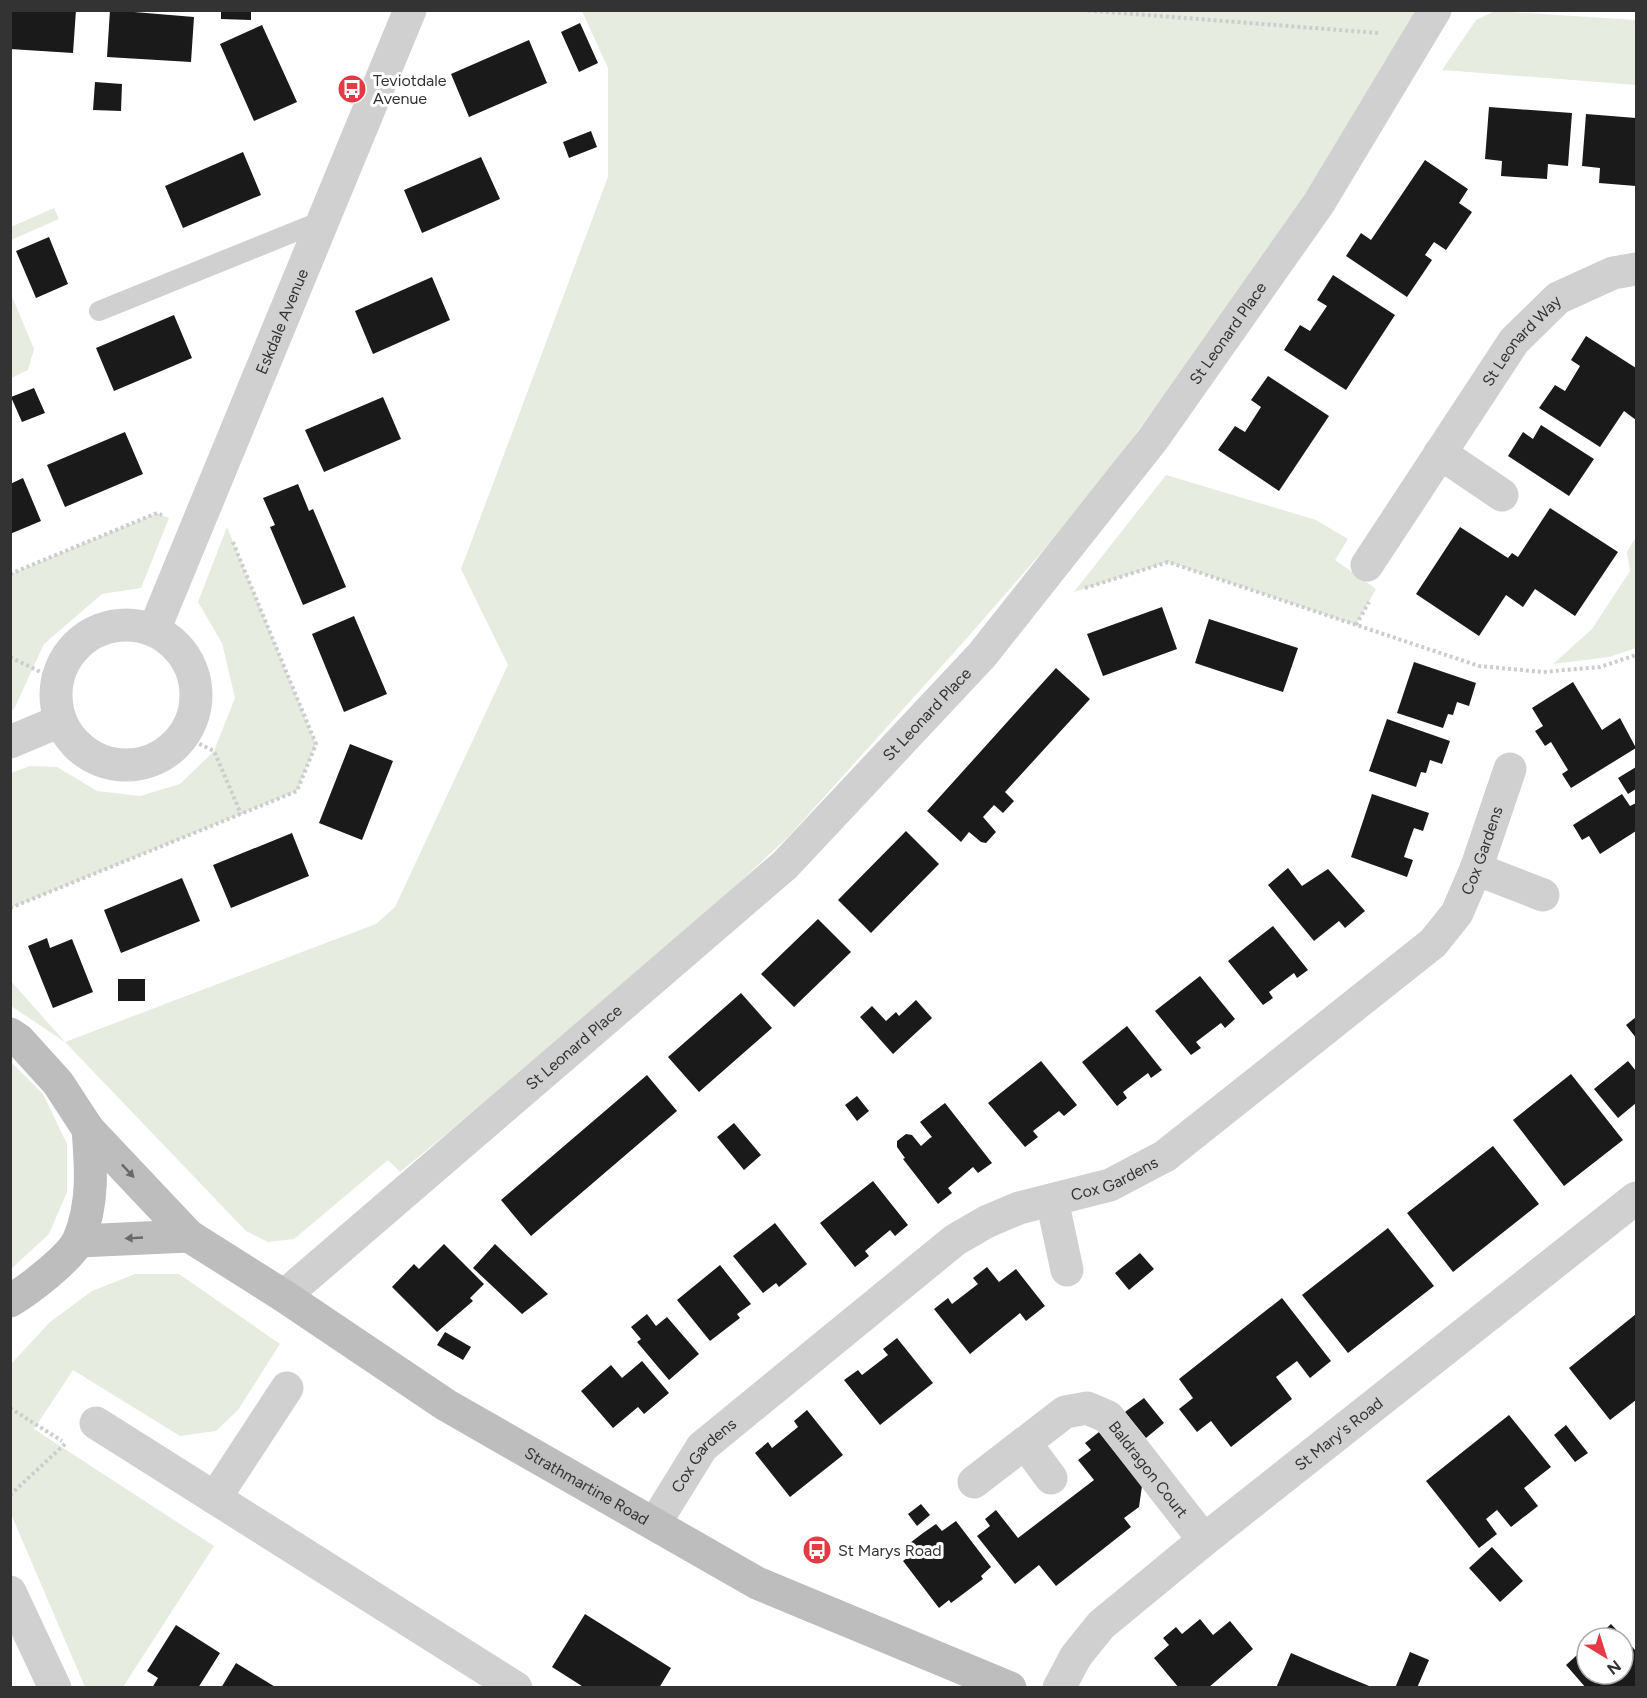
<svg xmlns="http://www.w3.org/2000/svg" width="1647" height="1698" font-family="Figtree,sans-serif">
	<rect width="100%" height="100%" fill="#fff"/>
	<!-- green -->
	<path fill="#e6ecdf" d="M 582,11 L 1419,11 L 1305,195 L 1205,340 L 1082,506 L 967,638 L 789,836 L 645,971 L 400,1172 L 388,1160 L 294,1239 L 268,1242 L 246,1231 L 65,1042 L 11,1006 L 10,980 L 65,1042 L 376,924 L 395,907 L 508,665 L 461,569 L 608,177 L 608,68 Z
		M 1495,11 L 1636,20 L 1636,85 L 1442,70 L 1476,20 Z
		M 54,208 L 59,219 L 11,240 L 11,227 Z
		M 11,294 L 34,349 L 28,370 L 11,378 Z
		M 1166,475 L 1316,520 L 1348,539 L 1335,560 L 1376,589 L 1356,625 L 1168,562 L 1074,592 Z
		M 157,513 L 169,518 L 141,588 L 102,594 L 44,644 L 14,709 L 11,711 L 11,574 Z
		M 227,527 L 316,744 L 297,791 L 11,908 L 11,773 L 30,766 L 57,767 L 97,791 L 140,796 L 180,784 L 214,751 L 235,698 L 222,643 L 198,602 Z
		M 1636,537 L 1636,648 L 1609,657 L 1553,664 L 1592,629 L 1630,571 L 1627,552 Z
		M 10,1061 L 43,1094 L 67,1144 L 67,1192 L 49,1234 L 11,1269 Z
		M 135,1274 L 179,1274 L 280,1344 L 238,1410 L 216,1431 L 180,1436 L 73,1370 L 34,1429 L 214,1546 L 123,1687 L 85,1687 L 11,1514 L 11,1364 L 50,1322 L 92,1291 Z"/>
	<!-- building -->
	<path fill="#1a1a1a" d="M 10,10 L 76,10 L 73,53 L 10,49 Z
		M 110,10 L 194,17 L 191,62 L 107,57 Z
		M 221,10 L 251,10 L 251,20 L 221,19 Z
		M 580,23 L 598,63 L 579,72 L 561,32 Z
		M 262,25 L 297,102 L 254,121 L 220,44 Z
		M 529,40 L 547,83 L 469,117 L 451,74 Z
		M 95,82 L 122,84 L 121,111 L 93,110 Z
		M 1489,107 L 1572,113 L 1568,166 L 1548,164 L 1547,179 L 1501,176 L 1502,161 L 1485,159 Z
		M 1586,114 L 1636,118 L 1636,186 L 1599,183 L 1600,168 L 1582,166 Z
		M 591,131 L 597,147 L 569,158 L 563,142 Z
		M 243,152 L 261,195 L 183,228 L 165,186 Z
		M 481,157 L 500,199 L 422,233 L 404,190 Z
		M 1425,160 L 1468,189 L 1459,203 L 1472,212 L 1446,250 L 1434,242 L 1425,255 L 1432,260 L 1407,297 L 1346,256 L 1361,233 L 1371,240 Z
		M 49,237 L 68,284 L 36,298 L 16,251 Z
		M 1333,275 L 1395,315 L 1346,390 L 1284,350 L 1300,325 L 1310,331 L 1327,306 L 1317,300 Z
		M 432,277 L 450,320 L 373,354 L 355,311 Z
		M 174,315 L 192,358 L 114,391 L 96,348 Z
		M 1586,336 L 1636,368 L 1636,420 L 1624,411 L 1600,447 L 1539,408 L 1555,385 L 1565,391 L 1580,366 L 1571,360 Z
		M 1268,376 L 1329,416 L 1279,491 L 1218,450 L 1235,426 L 1245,432 L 1261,407 L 1251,400 Z
		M 34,388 L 45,413 L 22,422 L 11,397 Z
		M 383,397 L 401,439 L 324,472 L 305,430 Z
		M 1541,425 L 1594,459 L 1569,496 L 1508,456 L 1523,432 L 1533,439 Z
		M 125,432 L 143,474 L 65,507 L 47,465 Z
		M 23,478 L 41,521 L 10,534 L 10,484 Z
		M 298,484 L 309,511 L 313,509 L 346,587 L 303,605 L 270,527 L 275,525 L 263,498 Z
		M 1550,508 L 1618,552 L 1575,616 L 1535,589 L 1523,607 L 1506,595 L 1479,636 L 1416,594 L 1460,527 L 1508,558 L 1512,553 L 1518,557 Z
		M 1162,607 L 1177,649 L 1103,676 L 1087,634 Z
		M 354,616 L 387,694 L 344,712 L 312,634 Z
		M 1209,619 L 1298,648 L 1283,692 L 1195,663 Z
		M 1414,662 L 1476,683 L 1469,706 L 1457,702 L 1453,715 L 1448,714 L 1443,728 L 1397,713 Z
		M 1056,668 L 1090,699 L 1005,792 L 1014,801 L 1003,813 L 994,805 L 983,817 L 996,832 L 986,843 L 981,842 L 969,832 L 961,842 L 927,811 Z
		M 1573,682 L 1602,730 L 1620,718 L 1636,748 L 1571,788 L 1562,774 L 1568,770 L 1551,742 L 1545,746 L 1535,731 L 1543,726 L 1532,708 Z
		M 1387,719 L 1450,741 L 1442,764 L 1430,760 L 1426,773 L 1421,772 L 1416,787 L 1369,771 Z
		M 350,744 L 393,761 L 362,840 L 319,823 Z
		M 1636,767 L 1636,789 L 1628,794 L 1618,778 Z
		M 1372,794 L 1429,813 L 1423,831 L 1414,828 L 1409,842 L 1404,857 L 1413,860 L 1407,877 L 1351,857 Z
		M 1622,794 L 1630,806 L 1636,803 L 1636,831 L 1600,854 L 1589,836 L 1582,840 L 1573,825 Z
		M 906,831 L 939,864 L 871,933 L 838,900 Z
		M 292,833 L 309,876 L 231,908 L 213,865 Z
		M 1288,868 L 1302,886 L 1328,869 L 1365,911 L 1345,928 L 1339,921 L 1314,941 L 1268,885 Z
		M 182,878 L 200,921 L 121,953 L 104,910 Z
		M 818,919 L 851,952 L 794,1007 L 761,974 Z
		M 1273,926 L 1308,970 L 1297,978 L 1294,973 L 1269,992 L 1273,998 L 1263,1005 L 1228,961 Z
		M 47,938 L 50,948 L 72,939 L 93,992 L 53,1008 L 28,946 Z
		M 1200,976 L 1235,1019 L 1225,1028 L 1221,1023 L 1196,1042 L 1201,1048 L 1191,1055 L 1155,1011 Z
		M 118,979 L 145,979 L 145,1001 L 118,1001 Z
		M 741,993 L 772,1028 L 699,1092 L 668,1057 Z
		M 916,1000 L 932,1018 L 893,1054 L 860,1017 L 872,1006 L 886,1021 L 896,1012 L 899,1016 Z
		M 1636,1017 L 1636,1038 L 1626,1025 Z
		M 1127,1026 L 1162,1070 L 1151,1078 L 1148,1073 L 1123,1092 L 1127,1098 L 1117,1106 L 1082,1062 Z
		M 1041,1061 L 1077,1105 L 1064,1116 L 1059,1111 L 1033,1131 L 1038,1137 L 1025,1147 L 988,1103 Z
		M 1628,1061 L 1636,1071 L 1636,1103 L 1618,1118 L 1594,1089 Z
		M 1571,1074 L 1623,1140 L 1564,1186 L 1513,1120 Z
		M 647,1075 L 677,1111 L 531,1236 L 501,1200 Z
		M 857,1096 L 869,1111 L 857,1121 L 845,1105 Z
		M 945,1103 L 992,1163 L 978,1173 L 973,1167 L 960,1178 L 948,1188 L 952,1193 L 938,1204 L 903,1159 L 905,1158 L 897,1147 L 897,1141 L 906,1134 L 912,1135 L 921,1146 L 930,1138 L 932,1137 L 920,1122 Z
		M 734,1123 L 761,1155 L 744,1170 L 717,1137 Z
		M 1493,1146 L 1539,1204 L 1453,1272 L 1407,1213 Z
		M 873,1181 L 908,1225 L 895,1236 L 890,1230 L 865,1251 L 869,1256 L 855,1267 L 820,1223 Z
		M 775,1223 L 807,1264 L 779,1287 L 776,1283 L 763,1293 L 733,1256 Z
		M 1388,1228 L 1434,1286 L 1348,1353 L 1302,1295 Z
		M 444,1244 L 484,1284 L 470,1298 L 473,1301 L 437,1332 L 392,1287 L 414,1264 L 419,1269 Z
		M 495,1244 L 548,1294 L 522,1314 L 473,1268 Z
		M 1140,1253 L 1154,1269 L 1129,1290 L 1115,1273 Z
		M 720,1265 L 751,1304 L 737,1314 L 740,1318 L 710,1341 L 677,1300 Z
		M 987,1267 L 999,1282 L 1016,1269 L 1045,1306 L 1026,1321 L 1020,1313 L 970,1354 L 934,1309 L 948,1298 L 952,1304 L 978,1284 L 973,1278 Z
		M 1282,1298 L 1331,1361 L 1310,1378 L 1297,1361 L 1276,1377 L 1292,1399 L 1231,1447 L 1211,1421 L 1197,1432 L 1179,1409 L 1193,1398 L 1179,1379 Z
		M 647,1314 L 656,1326 L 667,1317 L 699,1354 L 669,1380 L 637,1342 L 641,1339 L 631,1327 Z
		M 1636,1314 L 1636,1400 L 1610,1420 L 1569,1368 Z
		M 445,1332 L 471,1347 L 463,1360 L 437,1345 Z
		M 897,1338 L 933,1383 L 880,1425 L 844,1380 L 858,1370 L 862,1375 L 888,1355 L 883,1349 Z
		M 642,1361 L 669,1393 L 644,1414 L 638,1407 L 613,1428 L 581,1391 L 611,1365 L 622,1378 Z
		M 1144,1398 L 1164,1423 L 1146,1438 L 1125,1412 Z
		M 807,1410 L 843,1455 L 790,1497 L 755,1453 L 768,1442 L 772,1448 L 798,1427 L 794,1421 Z
		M 1509,1415 L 1551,1467 L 1524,1488 L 1538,1506 L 1511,1527 L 1497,1510 L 1486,1519 L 1497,1534 L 1479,1548 L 1426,1481 Z
		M 1566,1425 L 1588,1453 L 1575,1462 L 1554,1435 Z
		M 1099,1432 L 1142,1486 L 1139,1507 L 1124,1518 L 1131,1527 L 1056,1586 L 1039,1565 L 1015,1584 L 977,1536 L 990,1526 L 985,1519 L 996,1510 L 1018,1538 L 1094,1480 L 1078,1460 L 1091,1450 L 1085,1443 Z
		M 921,1504 L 930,1515 L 917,1526 L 908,1514 Z
		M 956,1521 L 991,1567 L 981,1576 L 983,1579 L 951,1603 L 949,1600 L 939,1608 L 903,1561 L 916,1551 L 910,1543 L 923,1533 L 936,1524 L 942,1531 Z
		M 1492,1547 L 1523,1581 L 1500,1602 L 1469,1568 Z
		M 585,1614 L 671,1668 L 659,1688 L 585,1688 L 552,1667 Z
		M 1200,1619 L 1213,1635 L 1230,1621 L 1253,1649 L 1208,1688 L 1179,1688 L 1154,1658 L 1169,1645 L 1163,1638 L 1176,1627 L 1182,1634 Z
		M 1611,1624 L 1636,1651 L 1636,1688 L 1586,1688 L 1566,1665 L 1587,1646 L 1587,1674 L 1623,1674 L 1623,1638 L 1596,1638 Z
		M 176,1625 L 220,1653 L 198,1688 L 152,1688 L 158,1678 L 147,1671 Z
		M 1410,1652 L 1429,1660 L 1417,1688 L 1395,1688 Z
		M 1291,1653 L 1328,1669 L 1374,1688 L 1276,1688 Z
		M 236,1663 L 277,1688 L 221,1688 Z"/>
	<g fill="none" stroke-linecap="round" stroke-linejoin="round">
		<!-- path -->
		<path stroke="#cdcdcd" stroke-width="4" stroke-dasharray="3 3" stroke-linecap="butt" d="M 1082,10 L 1378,33
			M 10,574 L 157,513 L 162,515
			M 1085,588 L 1168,562 L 1479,666 L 1543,672 L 1600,667 L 1636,655
			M 1356,625 L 1369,602
			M 10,657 L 57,680
			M 183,736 L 214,751 L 241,814
			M 10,908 L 297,791 L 316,744 L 232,540
			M 10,1408 L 62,1441
			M 10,1495 L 65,1444"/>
		<!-- lane -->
		<path stroke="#d0d0d0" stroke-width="20" d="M 99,311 L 324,220"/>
		<!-- street -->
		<g stroke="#d0d0d0" stroke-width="33">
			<path d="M 1440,453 L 1502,495"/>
			<path id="s1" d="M 1367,565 L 1514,341 L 1558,298 L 1613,273 L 1636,269"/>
			<circle cx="126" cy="695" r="70"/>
			<path id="s2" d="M 154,630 L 410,10"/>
			<path d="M 10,742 L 60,721"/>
			<path d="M 1476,869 L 1543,895"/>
			<path d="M 1052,1200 L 1067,1270"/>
			<path id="s3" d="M 284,1296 L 785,865 L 982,655 L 1153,439 L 1319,203 L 1435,10"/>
			<path d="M 96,1423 L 516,1688"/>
			<path d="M 1025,1443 L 1051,1478"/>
			<path id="s4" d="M 974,1482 L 1065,1412 L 1087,1408 L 1108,1417 L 1204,1540"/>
			<path d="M 215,1498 L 287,1388"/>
			<path id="s5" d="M 655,1523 L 702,1447 L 955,1240 L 986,1222 L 1019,1208 L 1110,1185 L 1165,1156 L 1433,943 L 1457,913 L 1476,869 L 1510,769"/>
			<path d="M 10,1592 L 55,1688"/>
			<path id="s6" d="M 1059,1688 L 1076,1656 L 1101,1625 L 1204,1540 L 1636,1198"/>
		</g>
		<!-- secondary -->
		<g stroke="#bdbdbd" stroke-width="33">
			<path id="s7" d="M 10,1034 L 19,1040 L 58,1083 L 88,1129 L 189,1236 L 284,1296 L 446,1405 L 757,1583 L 1010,1688"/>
			<path d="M 79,1241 L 189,1236"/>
			<path d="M 10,1301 C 28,1290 71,1258 79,1239 C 94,1203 91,1166 88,1129"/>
		</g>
	</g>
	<!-- one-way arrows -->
	<defs><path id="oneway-solid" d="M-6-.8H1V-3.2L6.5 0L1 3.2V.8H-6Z" transform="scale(1.5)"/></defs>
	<g fill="#6a6a6a">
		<use href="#oneway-solid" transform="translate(128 1171) rotate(47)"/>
		<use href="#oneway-solid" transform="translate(134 1238) rotate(177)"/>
	</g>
	<!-- icons -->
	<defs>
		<g id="bus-disc" transform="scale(1.5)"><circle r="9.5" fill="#e63946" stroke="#fff"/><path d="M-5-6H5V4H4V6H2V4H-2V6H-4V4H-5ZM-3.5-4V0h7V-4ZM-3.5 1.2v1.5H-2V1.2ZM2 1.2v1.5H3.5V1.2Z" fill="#fff"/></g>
	</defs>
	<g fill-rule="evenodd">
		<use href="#bus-disc" x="352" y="89"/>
		<use href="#bus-disc" x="817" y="1550"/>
	</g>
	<g text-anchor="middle" stroke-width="6" stroke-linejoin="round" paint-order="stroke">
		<!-- poi labels -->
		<g font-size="16" fill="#333" stroke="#fff" text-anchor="start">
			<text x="373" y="86">Teviotdale<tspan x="373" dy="18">Avenue</tspan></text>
			<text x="838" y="1556">St Marys Road</text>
		</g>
		<!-- street labels -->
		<g font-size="16" fill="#333" stroke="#fff">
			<text dy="6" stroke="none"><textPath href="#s2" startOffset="334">Eskdale Avenue</textPath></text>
			<text dy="6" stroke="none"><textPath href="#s3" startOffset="1354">St Leonard Place</textPath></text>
			<text dy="6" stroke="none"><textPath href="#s1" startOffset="273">St Leonard Way</textPath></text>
			<text dy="6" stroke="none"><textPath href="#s3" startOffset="868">St Leonard Place</textPath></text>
			<text dy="6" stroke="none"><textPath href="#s5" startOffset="1092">Cox Gardens</textPath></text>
			<text dy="6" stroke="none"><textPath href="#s3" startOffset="382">St Leonard Place</textPath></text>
			<text dy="6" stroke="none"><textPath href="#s5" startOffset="588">Cox Gardens</textPath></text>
			<text dy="6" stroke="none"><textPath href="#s6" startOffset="381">St Mary's Road</textPath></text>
			<text dy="6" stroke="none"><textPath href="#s5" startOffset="84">Cox Gardens</textPath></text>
			<text dy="6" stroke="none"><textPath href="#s4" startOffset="226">Baldragon Court</textPath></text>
			<text dy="6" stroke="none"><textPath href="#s7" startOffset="741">Strathmartine Road</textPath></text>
		</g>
	</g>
	<!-- border -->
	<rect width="1647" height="1698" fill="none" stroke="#333333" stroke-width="24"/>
	<!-- north arrow -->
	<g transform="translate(1605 1656) rotate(142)"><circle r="28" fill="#ffffff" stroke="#adadad" stroke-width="1.5"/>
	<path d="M0-4.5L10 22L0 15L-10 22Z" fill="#e63946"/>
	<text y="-9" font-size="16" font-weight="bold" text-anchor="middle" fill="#333333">N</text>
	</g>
</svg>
